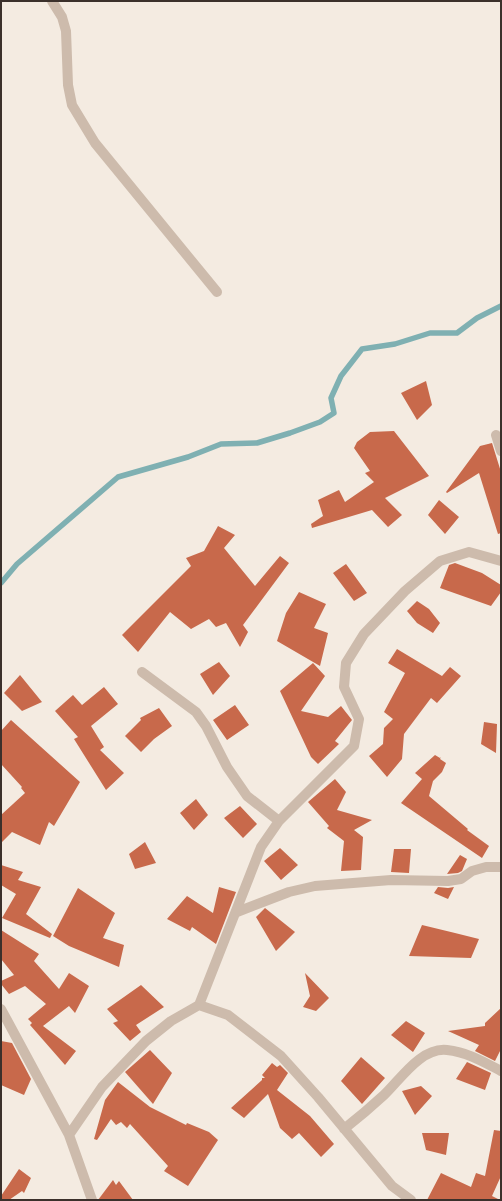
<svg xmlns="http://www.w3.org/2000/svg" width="502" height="1201" font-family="'Asap Condensed',sans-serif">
	<rect width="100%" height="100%" fill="#f4ebe1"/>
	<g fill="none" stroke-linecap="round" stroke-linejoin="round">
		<!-- stream -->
		<path stroke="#7fb0b2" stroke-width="5.5" d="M 1,583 L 17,564 L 118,477 L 188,457 L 221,444 L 257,443 L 290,433 L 320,422 L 334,413 L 331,398 L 341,376 L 362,349 L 395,344 L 430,333 L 457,333 L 477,318 L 501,306"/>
	</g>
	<!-- building -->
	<path fill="#c8694b" d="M 426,381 L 432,405 L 417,420 L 401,393 Z
		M 394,431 L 429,476 L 385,498 L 402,515 L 388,527 L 372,510 L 312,528 L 311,524 L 323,516 L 318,500 L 339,490 L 345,502 L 374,482 L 365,473 L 370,471 L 354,448 L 357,442 L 370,432 Z
		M 492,443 L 501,472 L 501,533 L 498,534 L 479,473 L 447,493 L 446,492 L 480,446 Z
		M 439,500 L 459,517 L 445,534 L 428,515 Z
		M 218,526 L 235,535 L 224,548 L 255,586 L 280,556 L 289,563 L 243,625 L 248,632 L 240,647 L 226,623 L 216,627 L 209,619 L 191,629 L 170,612 L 138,652 L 122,635 L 191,566 L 186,558 L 204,551 Z
		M 455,563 L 482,573 L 501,585 L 501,592 L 491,606 L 440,588 L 449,565 Z
		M 346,564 L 367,593 L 354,601 L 333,573 Z
		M 299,592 L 326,604 L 314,628 L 328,633 L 320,666 L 277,641 L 286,613 Z
		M 417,601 L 429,609 L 440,623 L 433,633 L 417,623 L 407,611 Z
		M 397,649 L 442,676 L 450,667 L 461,676 L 437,703 L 431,698 L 404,734 L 402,759 L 387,777 L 369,756 L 383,744 L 384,728 L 393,719 L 384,712 L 405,673 L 388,663 Z
		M 219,662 L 230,676 L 213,695 L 200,674 Z
		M 313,663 L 325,676 L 301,711 L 328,717 L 341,706 L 352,720 L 335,741 L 339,744 L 318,764 L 311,757 L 280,691 Z
		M 20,675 L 42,702 L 22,711 L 4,693 Z
		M 104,687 L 118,704 L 91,726 L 104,747 L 100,750 L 124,773 L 106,790 L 74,739 L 78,737 L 55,711 L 73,695 L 82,705 Z
		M 235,705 L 249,725 L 227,740 L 213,720 Z
		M 159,708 L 172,726 L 154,739 L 141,752 L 125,736 L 141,720 L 140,718 Z
		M 11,720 L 80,782 L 54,826 L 49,822 L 40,845 L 12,832 L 1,843 L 1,815 L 25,793 L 21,788 L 22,787 L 1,764 L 1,731 Z
		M 484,722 L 497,724 L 496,753 L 481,744 Z
		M 435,755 L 440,758 L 441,757 L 440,759 L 446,763 L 442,772 L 433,781 L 429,796 L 468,829 L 467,830 L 489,846 L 482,858 L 401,803 L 422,779 L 415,773 Z
		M 335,779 L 346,792 L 337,810 L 372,820 L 354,830 L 363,837 L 361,870 L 341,871 L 344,841 L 327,828 L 329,826 L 308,802 Z
		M 196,799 L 208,815 L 194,830 L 180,813 Z
		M 240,806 L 257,824 L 243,838 L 224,818 Z
		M 145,842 L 156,863 L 135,869 L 129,854 Z
		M 280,848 L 298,865 L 281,880 L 264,861 Z
		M 394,849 L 411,849 L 409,873 L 391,872 Z
		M 460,855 L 467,859 L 462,871 L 458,873 L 447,874 Z
		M 1,865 L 23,872 L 18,880 L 41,887 L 26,914 L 52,934 L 50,938 L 2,918 L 16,894 L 1,885 Z
		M 219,887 L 236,892 L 216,944 L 192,927 L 190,931 L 167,919 L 187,896 L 213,913 Z
		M 438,887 L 448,888 L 454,887 L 448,899 L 434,893 Z
		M 78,888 L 115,913 L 103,938 L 124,945 L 119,967 L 69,946 L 53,936 Z
		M 265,908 L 295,932 L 276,951 L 256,917 Z
		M 422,925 L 455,933 L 479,939 L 471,958 L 409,956 Z
		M 1,930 L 39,954 L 34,961 L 59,989 L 69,973 L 89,986 L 75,1013 L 69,1006 L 43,1026 L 76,1051 L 65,1065 L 30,1025 L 32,1023 L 28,1019 L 46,1004 L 25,986 L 9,994 L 1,984 L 1,981 L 14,975 L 1,959 Z
		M 305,973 L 329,998 L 316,1011 L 303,1007 L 310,996 Z
		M 141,985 L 164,1007 L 136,1025 L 141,1032 L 130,1041 L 113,1023 L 118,1021 L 107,1009 Z
		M 501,1008 L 501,1049 L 495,1061 L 475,1051 L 479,1045 L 448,1031 L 485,1026 L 485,1023 Z
		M 406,1021 L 425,1033 L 413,1052 L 391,1035 Z
		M 1,1041 L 12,1043 L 31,1079 L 24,1095 L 1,1085 Z
		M 150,1050 L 172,1073 L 153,1104 L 125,1072 Z
		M 361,1057 L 385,1078 L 362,1104 L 341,1081 Z
		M 467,1062 L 491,1073 L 485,1090 L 456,1079 Z
		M 272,1063 L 277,1067 L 280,1065 L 288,1073 L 277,1090 L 310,1116 L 334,1144 L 321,1157 L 299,1133 L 292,1139 L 280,1128 L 268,1094 L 244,1118 L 231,1108 L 262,1080 L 262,1078 L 265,1078 L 262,1075 Z
		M 118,1082 L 150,1107 L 186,1125 L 187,1123 L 209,1132 L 218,1140 L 188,1186 L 164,1171 L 168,1166 L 130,1124 L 127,1128 L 121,1122 L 116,1125 L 111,1119 L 97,1140 L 94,1139 L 105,1100 Z
		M 421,1086 L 432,1096 L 415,1115 L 402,1091 Z
		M 494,1130 L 501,1131 L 501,1176 L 492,1196 L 500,1200 L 427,1200 L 441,1173 L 471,1187 L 476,1173 L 485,1176 Z
		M 422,1133 L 449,1133 L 446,1155 L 426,1150 Z
		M 19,1169 L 31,1178 L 24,1193 L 22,1191 L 9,1200 L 1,1200 L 1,1196 Z
		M 113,1180 L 116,1185 L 119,1181 L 133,1200 L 98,1200 Z"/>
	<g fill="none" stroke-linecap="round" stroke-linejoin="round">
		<!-- minor -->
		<path stroke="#cdbbac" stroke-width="10" d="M 52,1 L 62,17 L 66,31 L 68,85 L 72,105 L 95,143 L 217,292
			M 496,435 L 501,451
			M 142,672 L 196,712 L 206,726 L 227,767 L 247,796 L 279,821
			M 237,912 L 289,892 L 315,886 L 391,880 L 448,881 L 461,879 L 472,871 L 486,867 L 501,867
			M 199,1005 L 228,1015 L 281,1056 L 318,1097 L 392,1186 L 411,1200
			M 1,1009 L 69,1135 L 92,1200
			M 344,1129 C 358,1118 371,1107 384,1095 C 400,1080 421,1047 447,1050 C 467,1052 484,1062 501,1071
			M 69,1135 L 102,1087 L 146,1041 L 171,1021 L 199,1005 L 261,847 L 279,821 L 354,746 L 359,719 L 344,687 L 346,663 L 364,634 L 405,591 L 440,561 L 469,552 L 501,561"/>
	</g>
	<!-- border -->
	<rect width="502" height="1201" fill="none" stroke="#3b302b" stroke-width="4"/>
</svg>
